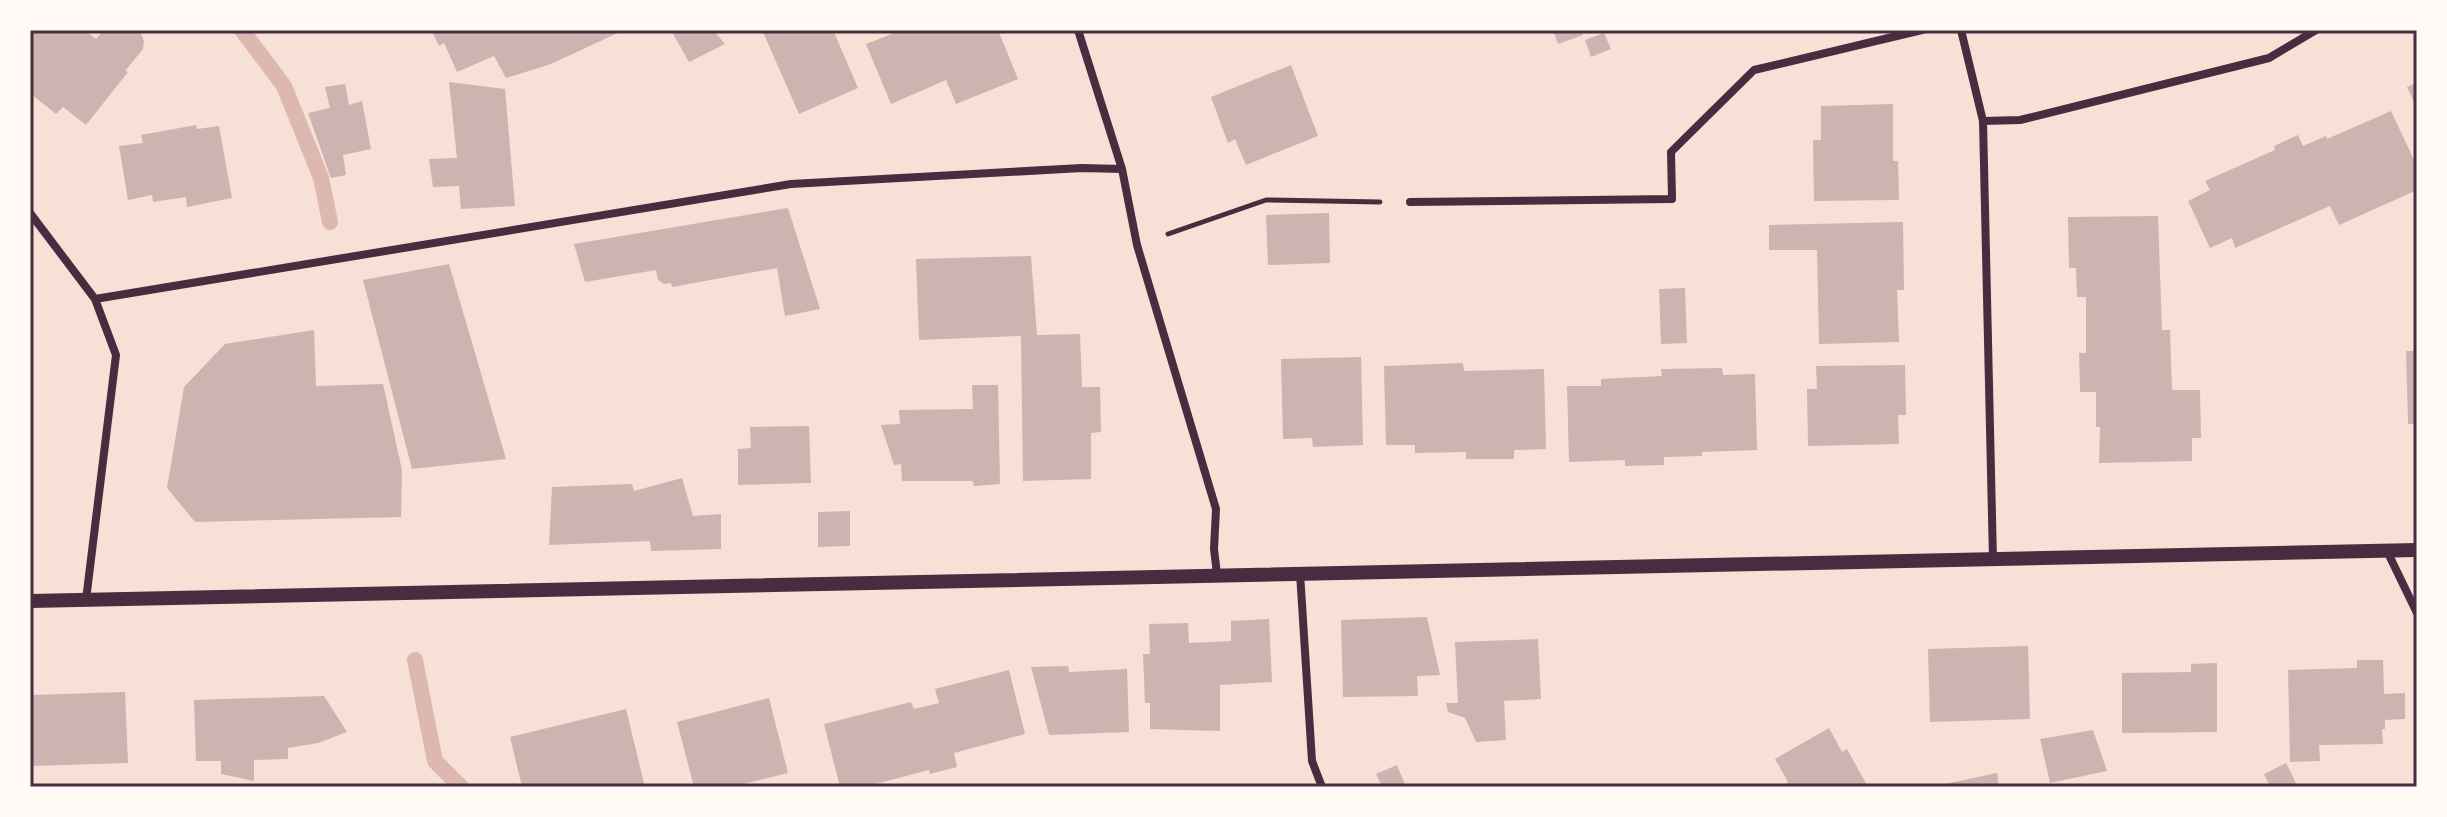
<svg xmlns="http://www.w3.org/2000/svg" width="2447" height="817" font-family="'Crimson Pro',serif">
	<rect width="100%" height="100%" fill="#f7e1d7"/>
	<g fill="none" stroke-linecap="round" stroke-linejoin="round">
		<!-- stream -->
		<path stroke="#dcb8b0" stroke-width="16" d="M 242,30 L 284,86 L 321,178 L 330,222
			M 415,660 L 435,761 L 461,787"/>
	</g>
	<!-- building -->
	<path fill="#ccb4b1" d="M 30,30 L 85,30 L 96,39 L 104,30 L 136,30 L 142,35 L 144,42 L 143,49 L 125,71 L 128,72 L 86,125 L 63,107 L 56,114 L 30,93 Z
		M 431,30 L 624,30 L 551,64 L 506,78 L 494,56 L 457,72 L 444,43 L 439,46 Z
		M 671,30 L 713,30 L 725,44 L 689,62 Z
		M 762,30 L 833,30 L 858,88 L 799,114 Z
		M 902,30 L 998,30 L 1018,79 L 956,104 L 946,80 L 891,104 L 866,44 Z
		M 1553,30 L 1581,30 L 1583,35 L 1558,44 Z
		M 1604,33 L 1611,49 L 1591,57 L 1585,40 Z
		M 1291,65 L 1318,136 L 1246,165 L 1235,139 L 1228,143 L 1211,97 Z
		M 449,82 L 505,89 L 515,206 L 461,209 L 459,186 L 433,187 L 429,159 L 457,158 Z
		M 2417,83 L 2417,109 L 2407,87 Z
		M 345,84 L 349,105 L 362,101 L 371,149 L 343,155 L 346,175 L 331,178 L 308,113 L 330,108 L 325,87 Z
		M 1893,104 L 1893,161 L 1898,161 L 1899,200 L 1814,201 L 1813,140 L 1821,140 L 1821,106 Z
		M 2391,111 L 2417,166 L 2417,190 L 2339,225 L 2330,206 L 2235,248 L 2232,238 L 2210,248 L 2188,201 L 2210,190 L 2205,181 L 2275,150 L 2274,146 L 2298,135 L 2303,146 L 2326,136 L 2327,139 Z
		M 196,125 L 197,129 L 219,126 L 232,198 L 187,207 L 186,197 L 153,202 L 152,195 L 128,200 L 119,146 L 143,143 L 141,135 Z
		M 788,208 L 820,309 L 785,316 L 777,268 L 672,287 L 671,283 L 664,284 L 658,280 L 656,270 L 585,282 L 574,244 Z
		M 1329,213 L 1330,263 L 1268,265 L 1266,215 Z
		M 2158,216 L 2162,330 L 2170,330 L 2172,390 L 2200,390 L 2201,438 L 2192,438 L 2192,461 L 2099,463 L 2100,427 L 2096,427 L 2096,392 L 2080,392 L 2079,353 L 2086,353 L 2086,297 L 2077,297 L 2076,268 L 2069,268 L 2068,217 Z
		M 1903,222 L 1904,290 L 1897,290 L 1899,342 L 1819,344 L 1817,250 L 1769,250 L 1769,225 Z
		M 1031,256 L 1037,335 L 1080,334 L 1082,387 L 1100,387 L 1101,432 L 1091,433 L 1091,479 L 1023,481 L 1021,336 L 919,340 L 916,259 Z
		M 449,264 L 506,459 L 412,469 L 363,280 Z
		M 1685,288 L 1687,343 L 1661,344 L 1659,289 Z
		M 314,330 L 316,386 L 383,384 L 402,470 L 401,517 L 195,522 L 167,488 L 184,387 L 225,344 Z
		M 2406,351 L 2417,351 L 2417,424 L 2408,424 Z
		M 1361,357 L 1363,445 L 1313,447 L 1312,438 L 1283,439 L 1281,359 Z
		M 1463,363 L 1464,371 L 1544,369 L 1546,449 L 1514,450 L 1514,459 L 1466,459 L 1466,452 L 1415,453 L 1415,445 L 1386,445 L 1384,366 Z
		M 1905,365 L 1906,415 L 1898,415 L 1899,444 L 1808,446 L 1807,389 L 1817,389 L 1816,366 Z
		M 1722,368 L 1723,375 L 1755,374 L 1757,450 L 1702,452 L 1702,456 L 1664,457 L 1664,465 L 1625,466 L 1625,460 L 1569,462 L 1567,386 L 1601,386 L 1601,379 L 1662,376 L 1661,369 Z
		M 972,385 L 998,385 L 1000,484 L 974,486 L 973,481 L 902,481 L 901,464 L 894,465 L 881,425 L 900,424 L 899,410 L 973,409 Z
		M 809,426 L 811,483 L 738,485 L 738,449 L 751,448 L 750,427 Z
		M 682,478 L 693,516 L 721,514 L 721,549 L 651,551 L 650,541 L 549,545 L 552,487 L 632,484 L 634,491 Z
		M 850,511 L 850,546 L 818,547 L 818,512 Z
		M 1427,617 L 1440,675 L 1417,676 L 1418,696 L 1343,697 L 1341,620 Z
		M 1269,619 L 1272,682 L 1220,685 L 1220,731 L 1150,729 L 1150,703 L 1145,703 L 1143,654 L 1150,654 L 1149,624 L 1188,623 L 1189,643 L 1231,641 L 1231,621 Z
		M 1538,639 L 1541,699 L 1504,701 L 1506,740 L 1476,742 L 1465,718 L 1448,712 L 1446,703 L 1458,703 L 1455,642 Z
		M 2028,646 L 2030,719 L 1930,722 L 1928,649 Z
		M 2357,660 L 2383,660 L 2384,694 L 2405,693 L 2405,719 L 2385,720 L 2385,729 L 2382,729 L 2383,744 L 2319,745 L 2320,761 L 2290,762 L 2288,670 L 2357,668 Z
		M 2217,663 L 2217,732 L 2122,733 L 2122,673 L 2191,672 L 2191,664 Z
		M 1068,666 L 1069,672 L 1127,669 L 1129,732 L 1049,735 L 1031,667 Z
		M 1009,670 L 1025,734 L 954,753 L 957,767 L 930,774 L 929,770 L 864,787 L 840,787 L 824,724 L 911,702 L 914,709 L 939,703 L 935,689 Z
		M 125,692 L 128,763 L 30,766 L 30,695 Z
		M 324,696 L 347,732 L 318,743 L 288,748 L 288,759 L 254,760 L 254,781 L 221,774 L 221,761 L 196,761 L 194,700 Z
		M 769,698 L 788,773 L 731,787 L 694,787 L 677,722 Z
		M 626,709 L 645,787 L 522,787 L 510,737 Z
		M 1829,728 L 1842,752 L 1847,749 L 1868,787 L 1782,787 L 1788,782 L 1775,759 Z
		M 2093,730 L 2107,771 L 2050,783 L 2040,739 Z
		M 2286,763 L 2298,787 L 2270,787 L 2264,774 Z
		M 1397,765 L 1406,787 L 1382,787 L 1376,774 Z
		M 1997,773 L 1999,787 L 1936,787 L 1935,786 Z"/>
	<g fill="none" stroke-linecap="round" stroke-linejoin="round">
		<!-- path -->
		<path stroke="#4a2c40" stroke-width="5" d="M 1168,234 L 1266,200 L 1380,202"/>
		<!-- minor -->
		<path stroke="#4a2c40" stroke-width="8" d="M 1078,30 L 1122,169 L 1137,245 L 1216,509 L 1214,549 L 1217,574
			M 1961,30 L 1983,121 L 1993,560
			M 1983,121 L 2020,120 L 2269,58 L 2316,30
			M 1410,202 L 1672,199 L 1671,152 L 1754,70 L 1922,30
			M 30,213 L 95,299 L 116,355 L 86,600
			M 95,299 L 791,184 L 1082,168 L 1122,169
			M 2387,551 L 2417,613
			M 1300,573 L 1312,761 L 1322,787"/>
		<!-- tertiary -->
		<path stroke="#4a2c40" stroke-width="14" d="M 30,601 L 2417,550"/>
	</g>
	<!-- border -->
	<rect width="2447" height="817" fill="none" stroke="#fffaf5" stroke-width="64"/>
	<rect x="32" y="32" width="2383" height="753" fill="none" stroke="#4a2c40" stroke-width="3"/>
</svg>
